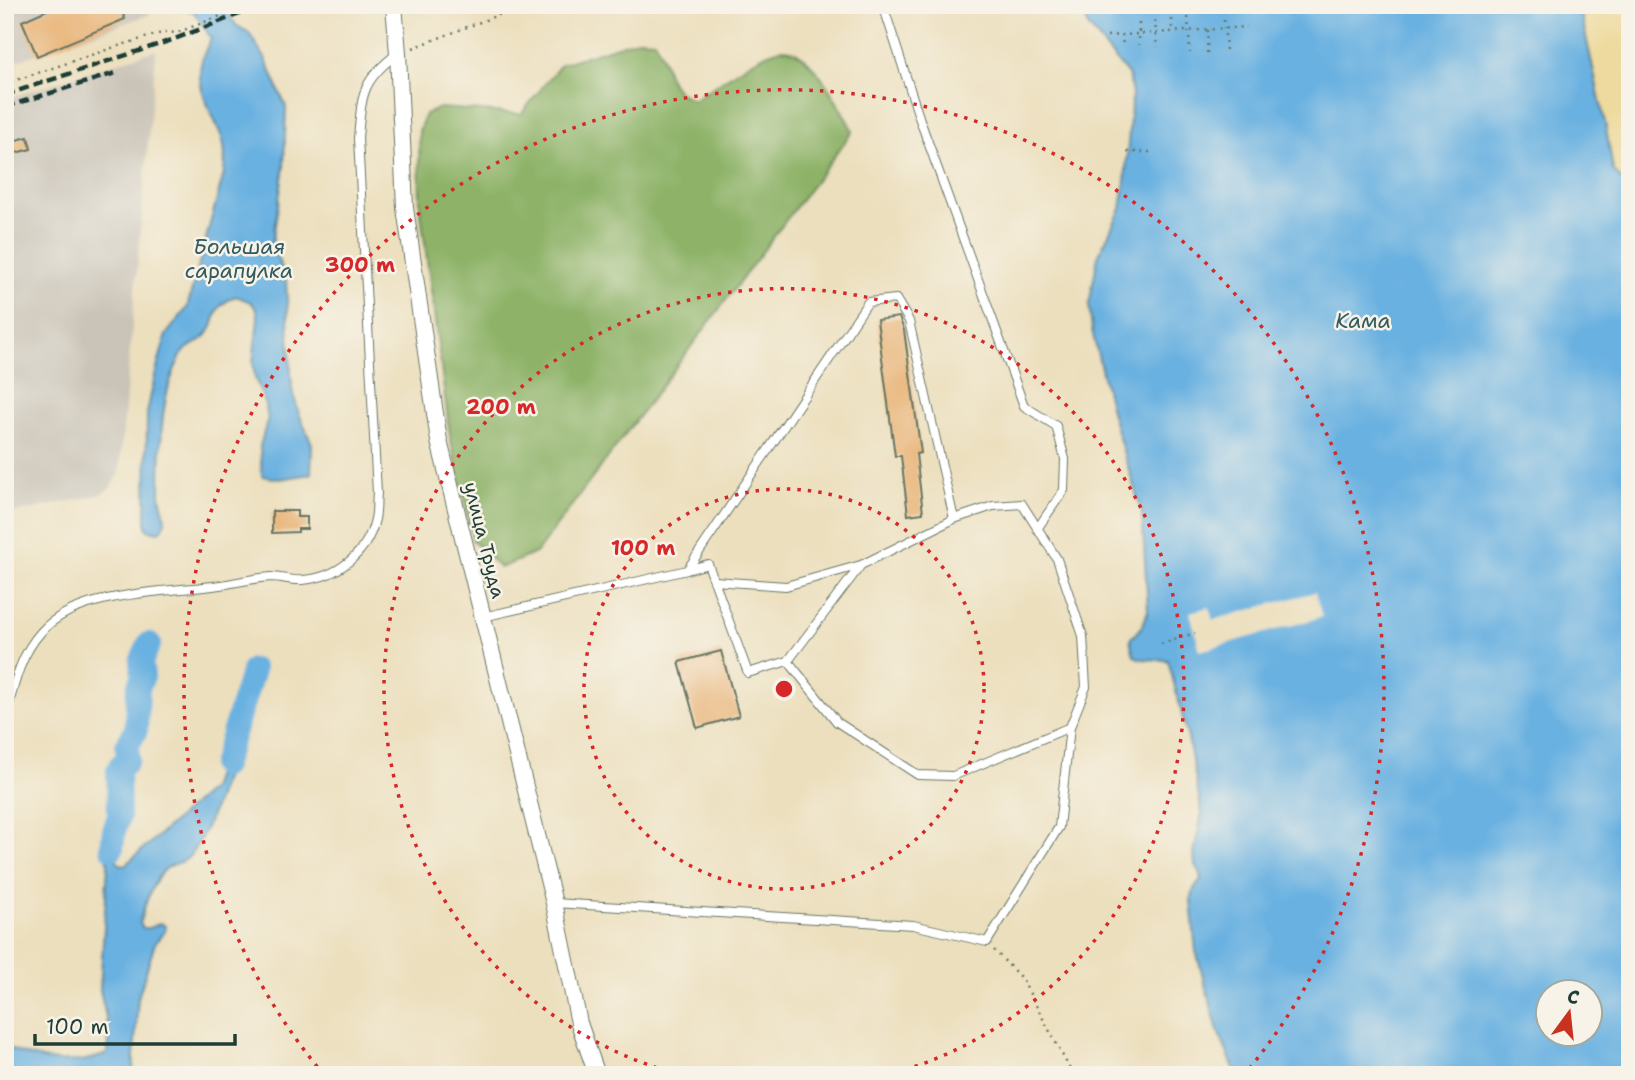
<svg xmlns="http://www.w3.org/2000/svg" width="1635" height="1080" font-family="'Shantell Sans',sans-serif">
	<rect width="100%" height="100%" fill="#f7f3e8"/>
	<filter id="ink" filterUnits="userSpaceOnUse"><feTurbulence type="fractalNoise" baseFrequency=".0143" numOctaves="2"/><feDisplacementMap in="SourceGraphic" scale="14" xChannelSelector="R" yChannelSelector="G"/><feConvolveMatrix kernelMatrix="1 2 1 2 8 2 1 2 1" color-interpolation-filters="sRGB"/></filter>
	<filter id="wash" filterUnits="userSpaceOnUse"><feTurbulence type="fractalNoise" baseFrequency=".00686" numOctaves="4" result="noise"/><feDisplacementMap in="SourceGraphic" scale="28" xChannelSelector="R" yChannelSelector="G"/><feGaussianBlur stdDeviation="1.57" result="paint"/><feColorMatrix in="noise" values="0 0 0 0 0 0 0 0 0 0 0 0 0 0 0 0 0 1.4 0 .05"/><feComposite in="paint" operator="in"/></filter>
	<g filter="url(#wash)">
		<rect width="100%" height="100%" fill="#ecdfbd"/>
		<!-- industrial -->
		<path fill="#c9c3b8" d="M 5,5 L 145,5 L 151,14 L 5,65 Z
			M 156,50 L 119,475 L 109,489 L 98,495 L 5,515 L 5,99 Z"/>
		<!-- forest -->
		<path fill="#8db267" stroke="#56784e" stroke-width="2" d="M 639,39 L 654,40 C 670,64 662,87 693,100 C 714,88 761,51 782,49 C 811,46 841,110 853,131 L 536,553 L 500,568 L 473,541 L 450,436 L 420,206 L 419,131 L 425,114 L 440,108 L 521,114 L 561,64 Z"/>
		<!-- sand -->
		<path fill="#eeda9e" stroke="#868c69" stroke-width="2" d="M 1579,5 L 1630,5 L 1630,191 L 1613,170 L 1605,123 Z"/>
		<!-- water -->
		<path fill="#69b1e1" stroke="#44778a" stroke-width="2" fill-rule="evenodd" d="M 177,5 L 221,5 L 237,26 L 248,32 L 265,58 L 286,107 L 284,167 L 272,244 L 286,280 L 292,390 L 299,414 L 312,444 L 311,474 L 280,479 L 262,476 L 260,446 L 268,418 L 264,400 L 255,378 L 253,362 L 258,319 L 257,310 L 251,302 L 236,296 C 208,308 220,322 205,337 C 196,345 187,345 181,356 C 158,397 161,448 160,493 C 160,507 172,522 159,532 L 148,530 L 146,526 L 147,413 L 155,376 L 166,335 L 187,308 L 224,173 C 225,162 226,152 223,141 C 216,119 200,97 200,74 C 200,61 206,49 211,38 L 194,12 Z
			M 1083,5 L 1579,5 L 1605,123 L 1613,170 L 1630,191 L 1630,1075 L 1237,1075 L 1218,1031 L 1196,951 L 1191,900 L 1195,887 L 1202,879 L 1200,871 L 1195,865 L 1194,853 L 1202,813 L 1188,738 L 1168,660 L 1142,659 L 1134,656 L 1130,639 L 1141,628 L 1148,611 L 1142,513 L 1112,415 L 1092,330 L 1089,305 L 1098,256 L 1121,209 L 1125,182 L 1132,93 L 1129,76 L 1088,26 ZM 1548,992 L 1590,992 L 1590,1034 L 1548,1034 Z
			M 237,735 C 227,769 214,818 195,848 C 186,863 184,860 170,866 C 155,873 143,908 140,923 L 143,928 L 149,928 L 161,923 L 165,926 L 165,931 L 155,943 L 138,998 L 133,1071 L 139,1075 L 5,1075 L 5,1046 C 35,1062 76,1067 107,1054 L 109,1045 L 107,1022 L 100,990 L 108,864 C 106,843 107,827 123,812 L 124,820 L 117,835 L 117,861 L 120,864 L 125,865 L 211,789 L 229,736 Z"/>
		<!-- pier -->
		<path fill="#ecdfbd" d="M 1315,592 L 1322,617 L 1200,651 L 1190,612 L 1209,607 L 1213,620 Z"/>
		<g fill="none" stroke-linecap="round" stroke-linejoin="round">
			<!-- river -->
			<path stroke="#69b1e1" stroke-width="24" d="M 223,766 L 253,670
				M 112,848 L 114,831 L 119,816 L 118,771 L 120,766 L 126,762 L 128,758 L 127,746 L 136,730 L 138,688 L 143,676 L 141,662 L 149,644"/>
		</g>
		<g id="blocks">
			<!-- building -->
			<path fill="#e9b477" d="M 58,5 L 119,5 L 125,19 L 37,56 L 22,21 Z
				M 28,137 L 31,149 L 5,156 L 5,143 Z
				M 899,317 L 904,330 L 921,453 L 916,454 L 923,513 L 908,515 L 901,456 L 895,456 L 877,320 Z
				M 272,511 L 297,511 L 297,517 L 307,517 L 307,529 L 298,529 L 298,532 L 272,533 Z
				M 721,651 L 739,716 L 697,728 L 679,662 Z"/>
		</g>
	</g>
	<g filter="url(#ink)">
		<use href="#blocks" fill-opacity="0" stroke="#677664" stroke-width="2"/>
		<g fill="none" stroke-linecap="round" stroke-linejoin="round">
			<!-- service casing -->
			<g stroke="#677664" stroke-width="10">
				<path id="service" d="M 883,5 L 920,120 L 1024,406 L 1056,426 L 1065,459 L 1064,490 L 1037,529
					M 687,570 L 708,564 L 748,673 L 788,661
					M 714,581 L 786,586 L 861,565
					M 483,617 L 687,570 L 868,302 L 896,299 L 909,321 L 954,519 L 861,565 L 788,661 L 837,722 L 918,775 L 953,776 L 1070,727 L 1086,687 L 1083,636 L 1057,559 L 1022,504 L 993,506 L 954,519
					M 5,720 C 13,689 19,656 41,632 C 75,592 162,592 213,586 C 231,584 253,578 271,577 C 281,577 292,581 302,580 C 337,578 368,553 375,519 C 377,511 376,501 377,493 L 358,138 C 362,94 361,81 398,53
					M 554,903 L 913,925 L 987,942 L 1059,827 L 1070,727"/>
			</g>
			<!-- minor casing -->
			<g stroke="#677664" stroke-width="18">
				<path id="minor" d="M 394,5 L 398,53 L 405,208 L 439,441 L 554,903 L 579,1023 L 597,1075"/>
			</g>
			<!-- path -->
			<path stroke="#677664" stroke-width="2.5" stroke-dasharray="2 5" stroke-linecap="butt" d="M 1116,5 L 1116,6
				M 1188,17 L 1190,53
				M 1172,19 L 1172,29
				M 1155,20 L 1157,48
				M 1224,20 L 1226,51
				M 1139,23 L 1139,45
				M 1122,34 L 1123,47
				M 1107,36 L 1247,27
				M 413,48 L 524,5
				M 1207,53 L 1208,28
				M 5,84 L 115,47 L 165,32 L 176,33 L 249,5
				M 1127,152 L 1153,152
				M 1161,644 L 1195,633
				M 994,950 L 1022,979 L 1073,1075"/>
			<!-- service -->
			<use href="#service" stroke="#fff" stroke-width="8"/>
			<!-- minor -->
			<use href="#minor" stroke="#fff" stroke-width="16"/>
			<!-- rail -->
			<path stroke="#1f3d34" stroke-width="4.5" stroke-dasharray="10 5" stroke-linecap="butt" d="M 5,95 L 172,40 L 263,5
				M 5,107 L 119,72"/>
		</g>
	</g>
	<!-- distance rings -->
	<g fill="none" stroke="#d62828" stroke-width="3.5" stroke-dasharray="3.5 7">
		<circle cx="784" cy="689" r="200"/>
		<path d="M677 1074A400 400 0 1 1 891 1074"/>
		<path d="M324 1075A600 600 0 1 1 1244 1075"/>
	</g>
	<g text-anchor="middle" stroke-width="5" stroke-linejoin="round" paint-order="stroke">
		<!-- street labels -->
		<g font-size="19" fill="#1f3d34" stroke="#f7f3e8">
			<text transform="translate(485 540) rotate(76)" y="7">улица Труда</text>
		</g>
		<!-- water labels -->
		<g font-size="21" font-style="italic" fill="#325a5f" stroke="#f7f3e8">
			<text x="239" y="254">Большая<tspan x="239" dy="24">сарапулка</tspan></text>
			<text x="1363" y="328">Кама</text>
		</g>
	</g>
	<circle cx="784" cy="689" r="10" fill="#d62828" stroke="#f7f3e8" stroke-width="3.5"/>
	<g font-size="21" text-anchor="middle" font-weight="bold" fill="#d62828" stroke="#f7f3e8" stroke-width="5" stroke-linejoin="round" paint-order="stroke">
		<text x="360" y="272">300 m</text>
		<text x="501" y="414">200 m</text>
		<text x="643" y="555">100 m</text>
	</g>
	<!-- margin -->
	<rect width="1635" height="1080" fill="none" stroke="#f7f3e8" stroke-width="28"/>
	<!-- north arrow -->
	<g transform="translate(1569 1013) rotate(15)"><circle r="33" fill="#f7f3e8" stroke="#a1aaa0" stroke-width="2"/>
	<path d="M0-5L12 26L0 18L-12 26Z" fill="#c8321e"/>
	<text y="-10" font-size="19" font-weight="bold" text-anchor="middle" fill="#1f3d34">С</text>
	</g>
	<!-- scale -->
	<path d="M35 1034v10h200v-10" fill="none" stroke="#1f3d34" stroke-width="3.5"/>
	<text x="46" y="1034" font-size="21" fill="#1f3d34" stroke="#f7f3e8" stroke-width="5" paint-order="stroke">100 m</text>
</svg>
